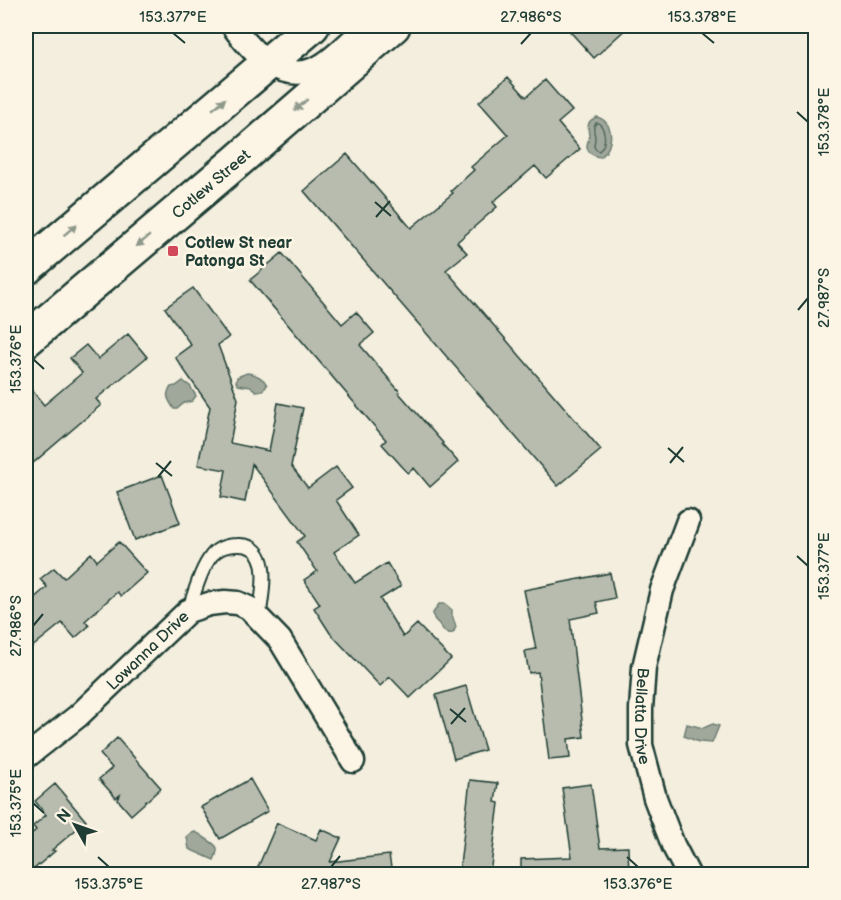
<svg xmlns="http://www.w3.org/2000/svg" width="841" height="900" font-family="'Balsamiq Sans',sans-serif">
	<rect width="100%" height="100%" fill="#f3eede"/>
	<filter id="ink" filterUnits="userSpaceOnUse"><feTurbulence type="fractalNoise" baseFrequency=".0167" numOctaves="2"/><feDisplacementMap in="SourceGraphic" scale="12" xChannelSelector="R" yChannelSelector="G"/><feConvolveMatrix kernelMatrix="1 2 1 2 8 2 1 2 1" color-interpolation-filters="sRGB"/></filter>
	<g filter="url(#ink)">
		<!-- water -->
		<path fill="#a0a89b" stroke="#6c7d72" stroke-width="1.5" d="M 597,117 C 615,122 614,147 601,157 C 595,157 587,153 587,146 C 587,143 589,140 589,136 C 588,126 586,121 597,117 Z
			M 247,373 C 256,374 263,377 267,385 C 265,390 261,391 256,391 L 251,387 L 238,385 L 236,382 L 237,377 Z
			M 183,381 L 190,386 L 196,396 L 192,401 L 184,403 L 177,409 L 174,409 C 169,400 164,396 171,387 L 176,386 Z
			M 439,604 L 445,604 L 452,610 L 452,615 L 456,627 L 453,633 C 444,634 444,630 439,624 C 435,620 433,619 433,613 Z
			M 687,724 L 703,728 L 713,724 L 719,726 L 712,743 L 699,742 L 684,736 Z
			M 195,832 C 201,834 203,837 208,840 C 219,847 219,848 214,860 L 189,849 L 187,837 L 192,833 Z"/>
		<g fill="none" stroke-linecap="round" stroke-linejoin="round">
			<!-- shore -->
			<path stroke="#53685d" stroke-width="1.5" d="M 596,123 L 599,123 C 606,131 607,144 599,151 C 591,147 595,145 595,138 C 595,134 593,131 594,126 Z"/>
		</g>
		<!-- building -->
		<path fill="#b8bcae" stroke="#1f3d34" stroke-width="1.5" d="M 565,26 L 629,26 L 594,58 Z
			M 508,77 L 526,97 L 545,80 L 572,111 L 558,123 L 580,149 L 546,178 L 535,166 L 493,202 L 497,207 L 457,242 L 467,253 L 446,270 L 601,450 L 558,486 L 304,191 L 347,154 L 411,228 L 453,193 L 451,191 L 474,170 L 471,167 L 508,135 L 479,102 Z
			M 282,253 L 342,324 L 356,312 L 374,333 L 360,345 L 400,392 L 399,393 L 443,443 L 442,444 L 458,462 L 430,487 L 414,468 L 408,473 L 382,444 L 386,440 L 250,280 Z
			M 193,288 L 229,337 L 218,345 L 238,399 L 230,443 L 269,451 L 278,403 L 303,408 L 291,466 L 308,488 L 336,467 L 352,488 L 336,500 L 359,535 L 334,552 L 355,583 L 387,563 L 401,586 L 380,599 L 403,637 L 417,624 L 451,659 L 410,698 L 390,677 L 380,686 L 330,633 L 314,608 L 320,604 L 304,580 L 317,571 L 297,542 L 305,536 L 252,464 L 245,502 L 221,497 L 226,470 L 198,465 L 210,407 L 175,357 L 191,345 L 165,308 Z
			M 128,334 L 147,357 L 96,399 L 101,405 L 26,469 L 26,383 L 44,405 L 82,373 L 70,358 L 86,345 L 98,359 Z
			M 162,475 L 180,523 L 135,540 L 117,492 Z
			M 119,542 L 147,573 L 121,596 L 117,592 L 85,621 L 89,626 L 75,638 L 62,623 L 26,652 L 26,605 L 47,587 L 40,579 L 54,568 L 64,578 L 91,553 L 97,561 Z
			M 610,573 L 615,598 L 596,602 L 599,613 L 570,619 L 584,737 L 568,739 L 570,758 L 549,760 L 538,672 L 529,673 L 525,651 L 536,649 L 524,590 Z
			M 466,686 L 485,750 L 454,759 L 436,695 Z
			M 117,738 L 161,788 L 131,815 L 118,800 L 120,795 L 116,798 L 99,779 L 112,768 L 100,754 Z
			M 250,779 L 268,811 L 220,839 L 201,807 Z
			M 470,780 L 498,783 L 495,802 L 499,803 L 490,874 L 459,874 Z
			M 55,784 L 86,821 L 52,850 L 55,851 L 28,874 L 26,874 L 26,839 L 36,830 L 33,826 L 46,815 L 35,801 Z
			M 591,784 L 600,848 L 628,847 L 629,874 L 521,874 L 521,859 L 572,857 L 562,788 Z
			M 277,823 L 316,840 L 321,829 L 341,838 L 330,862 L 389,855 L 392,874 L 327,874 L 326,871 L 325,874 L 255,874 Z"/>
		<g fill="none" stroke-linecap="round" stroke-linejoin="round">
			<!-- service casing -->
			<g stroke="#1f3d34" stroke-width="16">
				<path id="service" d="M 188,611 C 195,593 200,570 212,555 C 219,547 228,545 237,545 C 275,543 262,595 259,618"/>
			</g>
			<!-- minor casing -->
			<g stroke="#1f3d34" stroke-width="27">
				<g id="minor">
					<path d="M 233,26 C 252,52 281,85 317,68 C 331,62 345,46 357,36"/>
					<path id="s1" d="M 688,521 L 662,590 L 644,667 L 641,709 L 641,745 L 655,798 L 673,845 L 688,874"/>
					<path id="s2" d="M 26,757 L 78,716 L 188,611 L 209,604 L 225,602 L 238,603 L 249,608 L 280,640 L 353,761"/>
				</g>
			</g>
			<!-- secondary casing -->
			<g stroke="#1f3d34" stroke-width="38">
				<g id="secondary">
					<path d="M 26,268 L 312,26"/>
					<path id="s3" d="M 26,340 L 236,162 L 393,26"/>
				</g>
			</g>
			<!-- service -->
			<use href="#service" stroke="#fcf5e5" stroke-width="12"/>
			<!-- minor -->
			<use href="#minor" stroke="#fcf5e5" stroke-width="22"/>
			<!-- secondary -->
			<use href="#secondary" stroke="#fcf5e5" stroke-width="33"/>
		</g>
		<!-- one-way arrows -->
		<defs><path id="oneway-solid" d="M-6-.8H1V-3.2L6.5 0L1 3.2V.8H-6Z" transform="scale(1.5)"/></defs>
		<g fill="#8e998c">
			<use href="#oneway-solid" transform="translate(219 104) rotate(-40)"/>
			<use href="#oneway-solid" transform="translate(301 105) rotate(139)"/>
			<use href="#oneway-solid" transform="translate(70 230) rotate(-40)"/>
			<use href="#oneway-solid" transform="translate(143 241) rotate(140)"/>
		</g>
	</g>
	<!-- ticks -->
	<path fill="none" stroke="#1f3d34" stroke-width="2" d="M 173,33 L 185,43M 702,33 L 714,43M 521,44 L 531,33M 797,112 L 808,122M 375,202 L 391,216M 376,217 L 390,201M 798,310 L 808,298M 33,359 L 44,369M 668,448 L 684,462M 156,463 L 172,476M 670,463 L 683,447M 158,477 L 171,461M 797,556 L 808,566M 33,626 L 43,614M 450,709 L 466,722M 451,724 L 465,708M 33,803 L 44,813M 98,857 L 109,867M 627,857 L 638,867M 331,867 L 340,856"/>
	<!-- markers -->
	<rect fill="#d1495b" stroke="#fcf5e5" stroke-width="2" x="167" y="245" width="12" height="12" rx="3"/>
	<g text-anchor="middle" stroke-width="5" stroke-linejoin="round" paint-order="stroke">
		<!-- street labels -->
		<g font-size="16" fill="#1f3d34" stroke="#fcf5e5">
			<text dy="6" stroke="none"><textPath href="#s3" startOffset="242">Cotlew Street</textPath></text>
			<text dy="6" stroke="none"><textPath href="#s2" startOffset="162">Lowanna Drive</textPath></text>
			<text dy="6" stroke="none"><textPath href="#s1" startOffset="202">Bellatta Drive</textPath></text>
		</g>
		<!-- poi labels -->
		<g font-size="16" font-weight="bold" fill="#1f3d34" stroke="#fcf5e5" text-anchor="start">
			<text x="185" y="248">Cotlew St near<tspan x="185" dy="18">Patonga St</tspan></text>
		</g>
	</g>
	<!-- margin -->
	<rect width="841" height="900" fill="none" stroke="#fcf5e5" stroke-width="66"/>
	<!-- north arrow -->
	<g transform="translate(75 825) rotate(310)" stroke="#fcf5e5" stroke-width="4.5" paint-order="stroke">
	<path d="M0-4.5L10 22L0 15L-10 22Z" fill="#1f3d34"/>
	<text y="-9" font-size="16" font-weight="bold" text-anchor="middle" fill="#1f3d34">N</text>
	</g>
	<rect x="33" y="33" width="775" height="834" fill="none" stroke="#1f3d34" stroke-width="2"/>
	<g font-size="15" text-anchor="middle" fill="#1f3d34">
		<text x="173" y="22">153.377°E</text>
		<text x="531" y="22">27.986°S</text>
		<text x="702" y="22">153.378°E</text>
		<text transform="translate(824 122) rotate(-90)" y="5">153.378°E</text>
		<text transform="translate(824 298) rotate(-90)" y="5">27.987°S</text>
		<text transform="translate(16 359) rotate(-90)" y="5">153.376°E</text>
		<text transform="translate(824 566) rotate(-90)" y="5">153.377°E</text>
		<text transform="translate(16 626) rotate(-90)" y="5">27.986°S</text>
		<text transform="translate(16 803) rotate(-90)" y="5">153.375°E</text>
		<text x="109" y="889">153.375°E</text>
		<text x="331" y="889">27.987°S</text>
		<text x="638" y="889">153.376°E</text>
	</g>
</svg>
